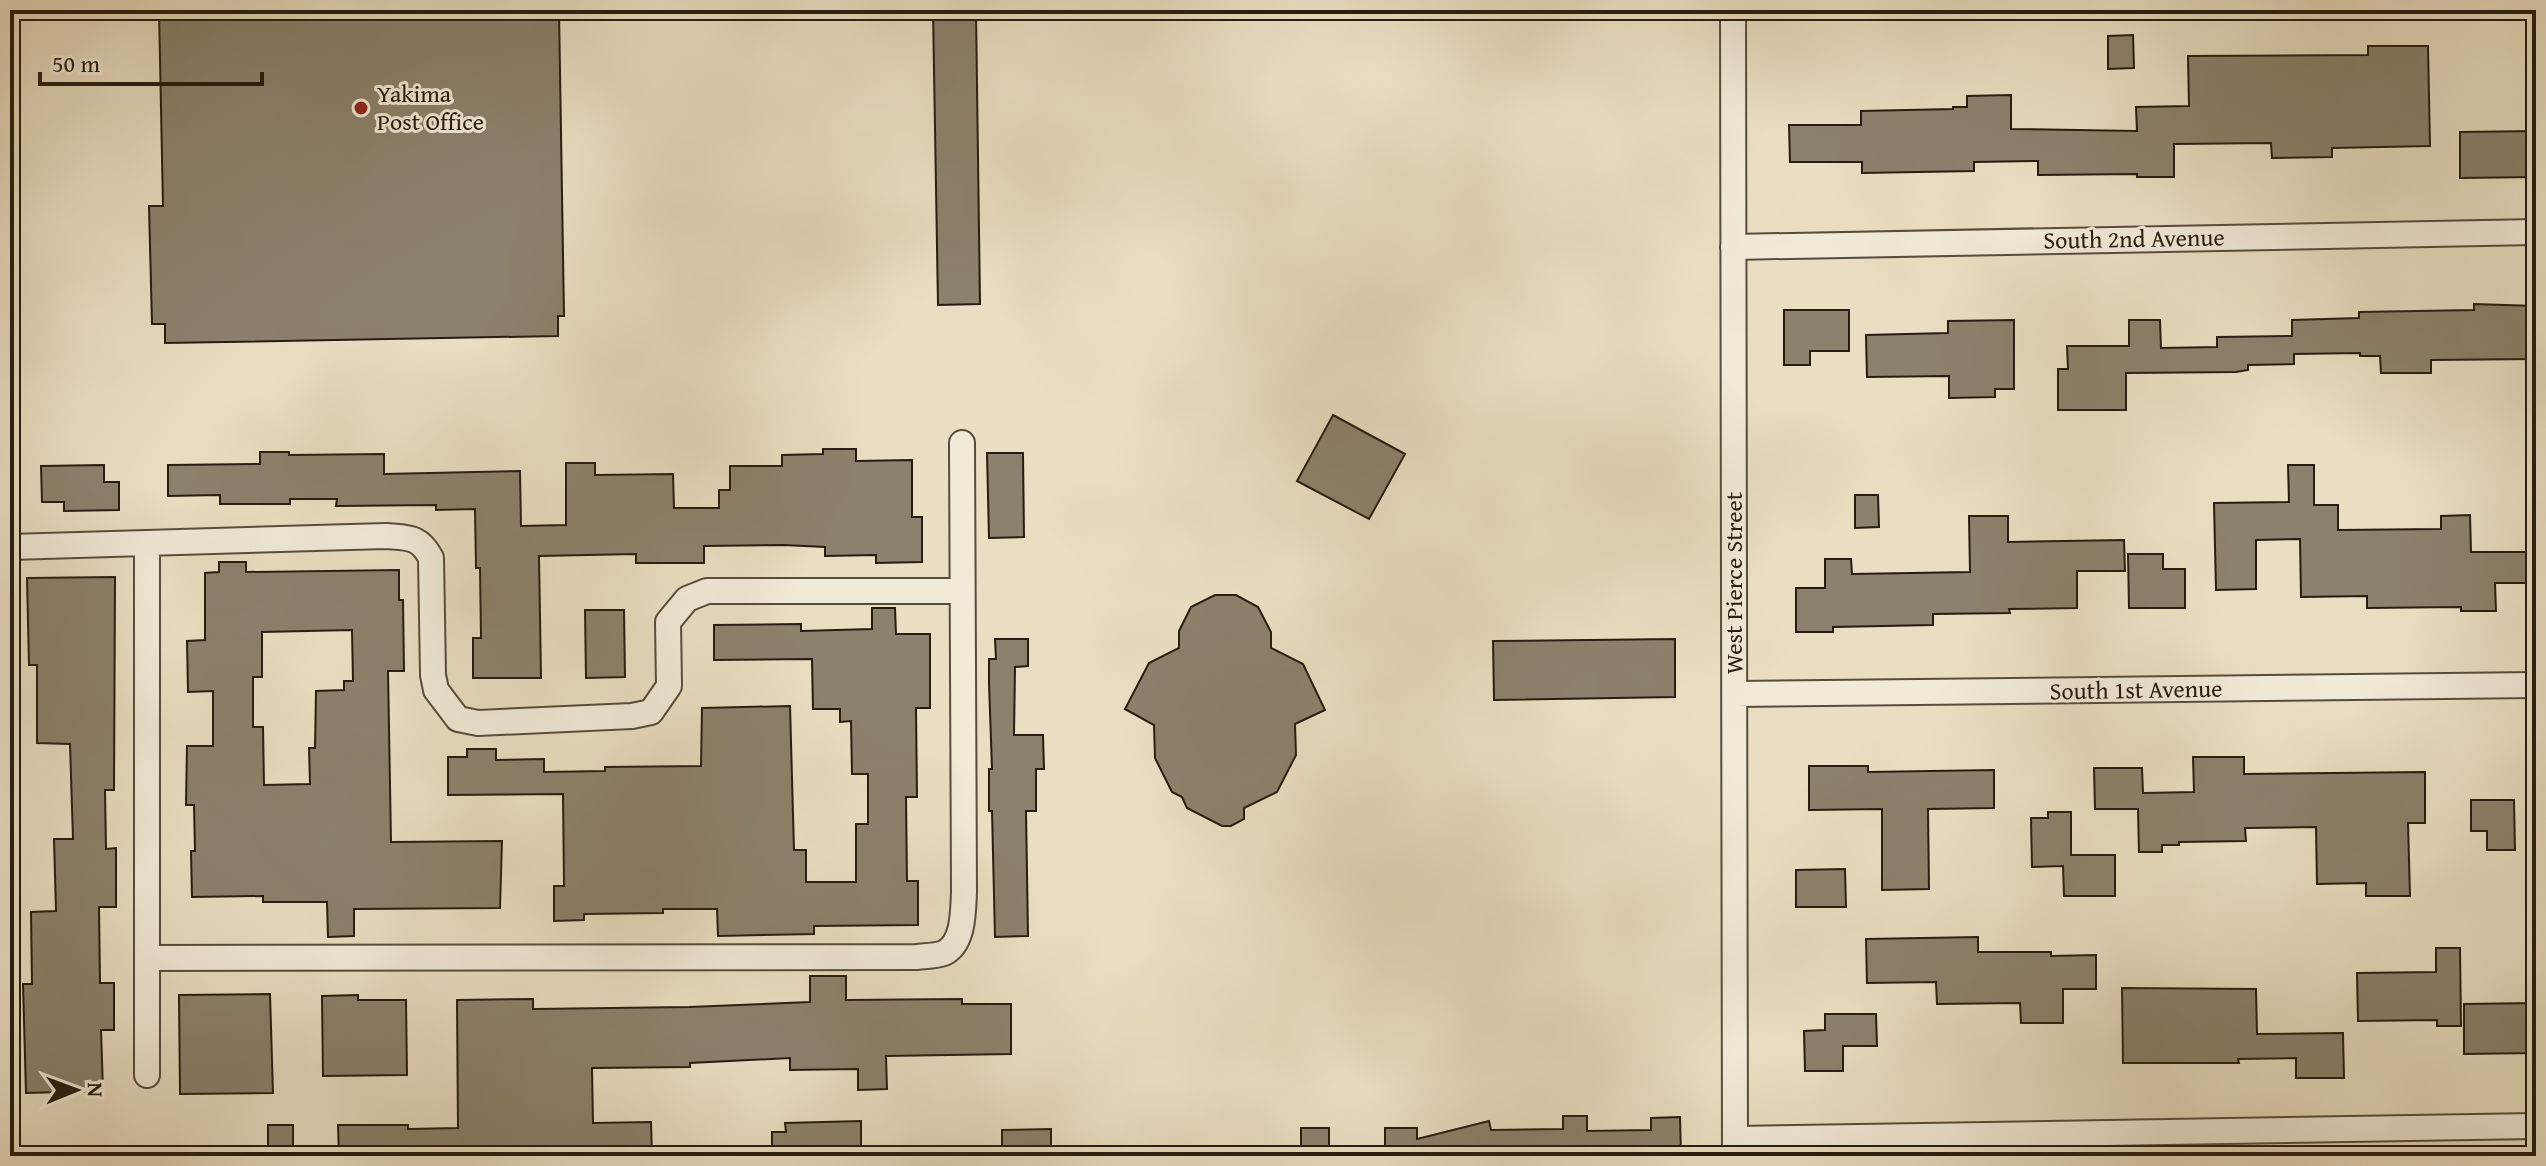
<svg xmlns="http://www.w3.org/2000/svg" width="2546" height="1166" font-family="'Gentium Book Plus',serif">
	<rect width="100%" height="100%" fill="#eadec2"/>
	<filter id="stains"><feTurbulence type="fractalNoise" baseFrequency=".0025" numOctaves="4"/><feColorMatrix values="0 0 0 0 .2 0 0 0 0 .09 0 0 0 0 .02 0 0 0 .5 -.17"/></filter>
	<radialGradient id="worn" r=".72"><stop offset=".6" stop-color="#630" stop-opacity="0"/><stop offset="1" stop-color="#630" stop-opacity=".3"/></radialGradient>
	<!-- building -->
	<path fill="#8c816c" stroke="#261c0f" stroke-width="2" fill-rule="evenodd" d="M 159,10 L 559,10 L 564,316 L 558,316 L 558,336 L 165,343 L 165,324 L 152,324 L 149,206 L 163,206 Z
		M 933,10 L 976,10 L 980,304 L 938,305 Z
		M 2133,35 L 2134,68 L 2108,69 L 2108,36 Z
		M 2368,46 L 2428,46 L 2430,146 L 2332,148 L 2332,157 L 2272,158 L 2271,143 L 2174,144 L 2174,177 L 2137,177 L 2137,174 L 2038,175 L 2038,161 L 1974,162 L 1974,171 L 1862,173 L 1862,162 L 1790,162 L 1789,125 L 1861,125 L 1861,111 L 1953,109 L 1953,107 L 1967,107 L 1967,96 L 2011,95 L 2011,129 L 2137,131 L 2136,107 L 2189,106 L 2188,56 L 2368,55 Z
		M 2536,131 L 2536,177 L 2460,178 L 2460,132 Z
		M 2474,304 L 2536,306 L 2536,359 L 2431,360 L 2431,373 L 2381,373 L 2380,356 L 2360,356 L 2360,353 L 2294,354 L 2294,364 L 2248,365 L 2248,370 L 2236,372 L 2126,373 L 2126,410 L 2058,410 L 2058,369 L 2068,369 L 2067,346 L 2129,346 L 2129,320 L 2160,320 L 2161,348 L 2217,347 L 2217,337 L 2292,336 L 2292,320 L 2359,318 L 2359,312 L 2474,310 Z
		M 1784,310 L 1849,310 L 1849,351 L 1810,351 L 1810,365 L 1784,365 Z
		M 2014,320 L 2014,389 L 1995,389 L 1995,397 L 1949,398 L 1949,376 L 1867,377 L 1866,335 L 1948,333 L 1948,321 Z
		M 1333,415 L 1405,454 L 1369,519 L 1297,481 Z
		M 823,449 L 856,449 L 856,461 L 912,460 L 912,517 L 922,517 L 922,562 L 876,563 L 876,555 L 825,556 L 825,547 L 783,545 L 704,546 L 704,563 L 636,563 L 636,554 L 539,556 L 541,678 L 473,678 L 473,638 L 481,638 L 480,568 L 476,568 L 475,509 L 436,510 L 436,505 L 336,506 L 337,499 L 290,499 L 290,504 L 220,504 L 220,495 L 168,496 L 168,465 L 260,464 L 260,452 L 289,452 L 289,455 L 384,454 L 384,474 L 520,471 L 521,526 L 566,525 L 566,463 L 595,463 L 595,475 L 673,474 L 674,508 L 719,508 L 719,490 L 730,490 L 730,466 L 782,466 L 782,455 L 823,454 Z
		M 987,453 L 1023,453 L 1024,537 L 989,538 Z
		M 104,465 L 104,482 L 119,482 L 119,510 L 64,511 L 64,502 L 42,502 L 41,466 Z
		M 2288,465 L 2314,465 L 2314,505 L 2338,505 L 2338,530 L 2441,529 L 2441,516 L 2470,515 L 2471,552 L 2536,552 L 2536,583 L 2495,583 L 2496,611 L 2461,611 L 2461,607 L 2367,608 L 2367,596 L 2301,597 L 2300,539 L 2256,540 L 2256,589 L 2216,590 L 2214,503 L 2289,502 Z
		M 1855,495 L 1878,495 L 1879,527 L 1855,528 Z
		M 1969,516 L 2008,516 L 2008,542 L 2124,540 L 2125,571 L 2077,571 L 2077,608 L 2009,609 L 2010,613 L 1933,614 L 1933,625 L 1833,627 L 1833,632 L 1796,632 L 1796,588 L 1825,588 L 1825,559 L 1851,559 L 1852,574 L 1970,572 Z
		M 2128,554 L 2163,554 L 2163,569 L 2185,569 L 2185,608 L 2129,608 Z
		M 219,562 L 246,562 L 246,572 L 399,570 L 399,600 L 403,600 L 404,671 L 388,671 L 391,842 L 502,841 L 500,908 L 354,909 L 354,936 L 328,937 L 327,902 L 263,902 L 263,896 L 192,897 L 191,851 L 195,851 L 194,805 L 186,805 L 187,746 L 213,746 L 213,691 L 188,692 L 187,641 L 205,640 L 205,573 L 219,572 ZM 352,630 L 353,681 L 344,681 L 344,690 L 316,691 L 315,748 L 309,748 L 310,784 L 264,785 L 263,727 L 253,727 L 253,677 L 262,677 L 262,632 Z
		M 115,577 L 114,790 L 105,790 L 106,849 L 116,848 L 116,907 L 99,907 L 100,983 L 114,983 L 114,1030 L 101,1030 L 103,1091 L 26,1093 L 23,984 L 32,984 L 31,912 L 56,911 L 54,839 L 73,839 L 70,744 L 37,743 L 37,665 L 29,665 L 27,578 Z
		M 1215,595 L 1236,595 L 1258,607 L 1271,632 L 1271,648 L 1303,664 L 1325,710 L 1295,724 L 1296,755 L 1277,792 L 1244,808 L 1244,819 L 1231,826 L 1222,826 L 1187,808 L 1182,797 L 1172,792 L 1155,758 L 1154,725 L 1125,709 L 1149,663 L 1179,648 L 1179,631 L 1191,607 Z
		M 872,608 L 895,608 L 896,634 L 930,634 L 930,708 L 916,708 L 917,797 L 906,797 L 907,881 L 918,881 L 918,925 L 814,926 L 814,934 L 718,936 L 717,909 L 663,909 L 663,913 L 584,914 L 584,920 L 554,921 L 554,886 L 564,886 L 563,794 L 448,795 L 448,757 L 467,757 L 467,749 L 496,749 L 496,760 L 544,759 L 544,772 L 605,771 L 605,767 L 701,766 L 702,708 L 790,706 L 794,850 L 806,850 L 806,882 L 856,882 L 856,824 L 868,824 L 868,774 L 852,774 L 851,721 L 840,722 L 840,709 L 813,709 L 812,659 L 714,660 L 714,625 L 801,624 L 801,631 L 872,629 Z
		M 585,610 L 624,610 L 625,677 L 586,678 Z
		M 995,639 L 1028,639 L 1028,666 L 1015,667 L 1014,735 L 1043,735 L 1044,769 L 1036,769 L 1036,811 L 1026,811 L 1028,936 L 995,937 L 992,811 L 989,811 L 989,769 L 992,769 L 989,683 L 989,659 L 996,659 Z
		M 1675,639 L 1675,697 L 1494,700 L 1493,641 Z
		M 2193,757 L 2244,757 L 2244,774 L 2425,772 L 2425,823 L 2408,823 L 2410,896 L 2366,896 L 2366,883 L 2317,884 L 2316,827 L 2245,828 L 2246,841 L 2179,842 L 2179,845 L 2162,845 L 2162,852 L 2139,852 L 2138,809 L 2095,809 L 2094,768 L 2142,768 L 2143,793 L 2194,792 Z
		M 1809,766 L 1868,766 L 1868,772 L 1994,770 L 1994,808 L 1928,809 L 1929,889 L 1882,890 L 1882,809 L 1809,810 Z
		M 2471,800 L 2514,800 L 2515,850 L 2487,850 L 2487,831 L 2471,831 Z
		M 2048,812 L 2071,812 L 2071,855 L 2115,855 L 2115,896 L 2064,896 L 2063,866 L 2032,867 L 2031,818 L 2048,818 Z
		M 1845,869 L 1846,907 L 1796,907 L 1796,870 Z
		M 1978,937 L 1978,952 L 2051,952 L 2051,956 L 2096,955 L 2096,989 L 2063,989 L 2063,1023 L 2021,1023 L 2020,1003 L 1937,1004 L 1936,982 L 1867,983 L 1866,939 Z
		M 2436,948 L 2460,948 L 2461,1026 L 2437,1026 L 2437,1020 L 2358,1021 L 2357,973 L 2436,972 Z
		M 810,976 L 846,976 L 846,1000 L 962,999 L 962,1004 L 1011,1004 L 1011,1054 L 886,1056 L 887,1089 L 858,1090 L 858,1069 L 790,1070 L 790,1058 L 690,1063 L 690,1067 L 592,1068 L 593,1123 L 651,1122 L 652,1156 L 339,1156 L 338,1125 L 408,1125 L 408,1129 L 458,1128 L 457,1000 L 533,999 L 533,1009 L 689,1007 L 810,1002 Z
		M 2122,988 L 2256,989 L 2257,1034 L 2343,1033 L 2344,1078 L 2296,1078 L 2296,1058 L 2238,1059 L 2239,1063 L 2123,1063 Z
		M 270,994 L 273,1093 L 180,1094 L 179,995 Z
		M 358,995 L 358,1000 L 406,1000 L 407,1075 L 323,1076 L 322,996 Z
		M 2535,1003 L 2536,1053 L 2464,1054 L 2464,1004 Z
		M 1825,1014 L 1876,1014 L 1877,1046 L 1843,1046 L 1843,1071 L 1805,1071 L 1804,1031 L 1825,1030 Z
		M 1563,1116 L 1587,1116 L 1587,1131 L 1651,1130 L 1651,1118 L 1680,1117 L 1681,1156 L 1385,1156 L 1385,1128 L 1417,1128 L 1417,1139 L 1489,1121 L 1491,1130 L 1563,1129 Z
		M 861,1121 L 861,1156 L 772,1156 L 772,1132 L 786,1132 L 785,1123 Z
		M 268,1125 L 293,1125 L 293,1156 L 268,1156 Z
		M 1301,1128 L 1329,1128 L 1329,1156 L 1301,1156 Z
		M 1051,1129 L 1051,1156 L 1002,1156 L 1002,1130 Z"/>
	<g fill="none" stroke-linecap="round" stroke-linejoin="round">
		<!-- minor casing -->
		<g stroke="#574c3c" stroke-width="28">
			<path id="minor" d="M 1733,10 L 1735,1156
				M 1733,247 L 2536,232
				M 147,544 L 147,1075
				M 10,547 L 386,536 C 409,538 419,536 431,558 L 433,675 L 436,690 L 458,719 L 478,723 L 632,716 L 651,712 L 669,686 L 668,622 L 687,599 L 707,591 L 961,591
				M 1735,694 L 2536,685
				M 147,958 L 917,957 C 925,956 936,956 944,953 C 964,943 963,911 964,892 L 962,443
				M 1735,1139 L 2536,1126"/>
		</g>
		<!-- minor -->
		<use href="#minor" stroke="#f1ead7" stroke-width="24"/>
	</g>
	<!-- markers -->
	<circle fill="#8f2418" stroke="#f1ead7" stroke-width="3" cx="361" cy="108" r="8"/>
	<g text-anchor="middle" stroke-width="6" stroke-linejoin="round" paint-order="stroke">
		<!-- poi labels -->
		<g font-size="24" fill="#261c0f" stroke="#f1ead7" text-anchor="start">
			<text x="377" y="102">Yakima<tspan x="377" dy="28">Post Office</tspan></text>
		</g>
		<!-- street labels -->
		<g font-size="24" fill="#261c0f" stroke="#f1ead7">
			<text transform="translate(2134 239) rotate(-1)" y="8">South 2nd Avenue</text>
			<text transform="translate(1734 583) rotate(-90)" y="8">West Pierce Street</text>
			<text transform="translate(2136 690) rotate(-1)" y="8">South 1st Avenue</text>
		</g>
	</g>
	<!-- margin -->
	<rect width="2546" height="1166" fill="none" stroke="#eadec2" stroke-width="40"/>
	<rect x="12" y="12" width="2522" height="1142" fill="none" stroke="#261c0f" stroke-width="4"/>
	<rect x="20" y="20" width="2506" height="1126" fill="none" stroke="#261c0f" stroke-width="2"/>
	<!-- north arrow -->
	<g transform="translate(76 1090) rotate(89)" stroke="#f1ead7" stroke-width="6" paint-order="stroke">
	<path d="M0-6L14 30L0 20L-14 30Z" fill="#261c0f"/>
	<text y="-12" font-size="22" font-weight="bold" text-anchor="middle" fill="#261c0f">N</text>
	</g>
	<!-- scale -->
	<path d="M40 72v12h222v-12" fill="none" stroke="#261c0f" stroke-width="4"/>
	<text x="52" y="72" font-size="24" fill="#261c0f" stroke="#f1ead7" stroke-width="6" paint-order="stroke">50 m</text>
	<rect width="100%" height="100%" filter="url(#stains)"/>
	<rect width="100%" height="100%" fill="url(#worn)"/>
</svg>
